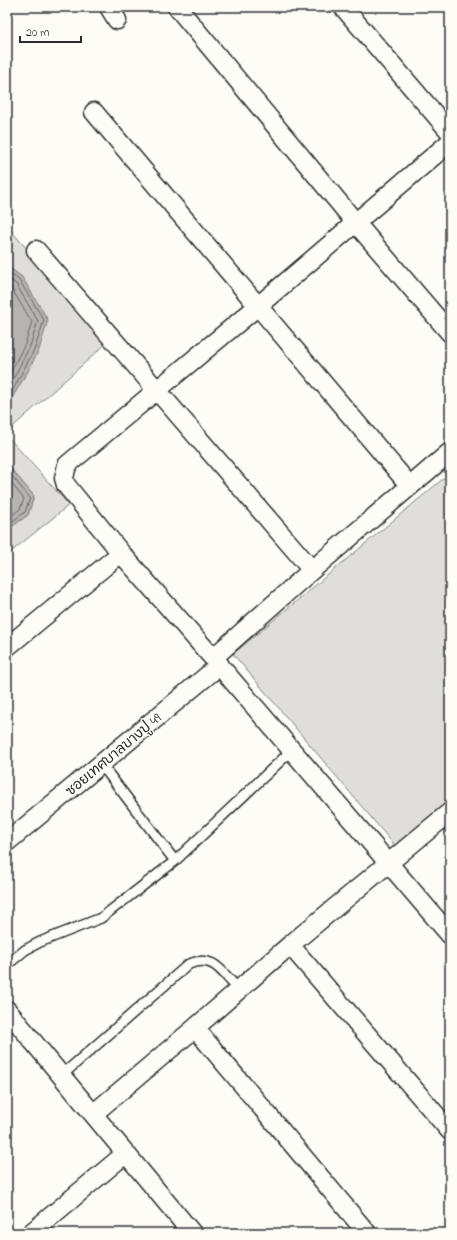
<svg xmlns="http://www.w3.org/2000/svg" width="457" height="1240" font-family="'Indie Flower','Playpen Sans Thai',sans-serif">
	<rect width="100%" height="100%" fill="#fdfcf7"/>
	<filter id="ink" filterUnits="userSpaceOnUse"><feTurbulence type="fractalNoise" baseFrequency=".025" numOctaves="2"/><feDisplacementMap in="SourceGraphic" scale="8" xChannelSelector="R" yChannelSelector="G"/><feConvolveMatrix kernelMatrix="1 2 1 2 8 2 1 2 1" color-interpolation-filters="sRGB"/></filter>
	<g filter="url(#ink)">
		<!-- green -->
		<path fill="#dfdeda" stroke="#858482" d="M 7,226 L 108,342 L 7,432 L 7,406 L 28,371 L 22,277 L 7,266 Z
			M 7,436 L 69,505 L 7,555 L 7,530 L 28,515 L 34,496 L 7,464 Z
			M 450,473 L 450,802 L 396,847 L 233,654 Z"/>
		<!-- water -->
		<path fill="#b5b4b1" stroke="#7e7d7b" d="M 7,266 L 22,277 L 48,320 L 39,350 L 28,371 L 7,406 Z
			M 7,464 L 34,496 L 28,515 L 7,530 Z"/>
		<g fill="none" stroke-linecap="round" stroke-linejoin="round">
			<!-- shore -->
			<path stroke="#626261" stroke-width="1" d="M 7,271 L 19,280 L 44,320 L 35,348 L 7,401
				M 7,277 L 16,284 L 38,321 L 30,346 L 7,391
				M 7,284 L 11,288 L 32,322 L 25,344 L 7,379
				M 7,470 L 30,498 L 25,512 L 7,525
				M 7,478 L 24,499 L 20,509 L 7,519"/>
			<!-- service casing -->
			<g stroke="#2b2b2b" stroke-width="12">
				<path id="service" d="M 101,764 L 175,861
					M 7,965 L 25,950 L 40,942 L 101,918 L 175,861 L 292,750
					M 61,1076 L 189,964 C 215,954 222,973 239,990"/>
			</g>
			<!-- minor casing -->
			<g stroke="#2b2b2b" stroke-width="21">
				<path id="minor" d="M 109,7 L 117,20
					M 177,7 L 355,222 L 450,333
					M 343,7 L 450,132
					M 94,112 L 410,486
					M 450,142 L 258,306 L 67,465 L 64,478 L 66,485 L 121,553 L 213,658 L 450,935
					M 36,250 L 312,570
					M 7,647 L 121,553
					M 213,658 L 312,570 L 450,452
					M 7,842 L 220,665
					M 290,945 L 450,1131
					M 7,1010 L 93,1114 L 195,1028 L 290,945 L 450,812
					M 195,1028 L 367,1233
					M 93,1114 L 192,1233
					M 31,1233 L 125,1154"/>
			</g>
			<!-- service -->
			<use href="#service" stroke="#fdfcf7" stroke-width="9"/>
			<!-- minor -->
			<use href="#minor" stroke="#fdfcf7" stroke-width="18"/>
		</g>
	</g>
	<g text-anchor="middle" stroke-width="3" stroke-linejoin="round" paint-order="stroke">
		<!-- street labels -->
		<g font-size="14" fill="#2b2b2b" stroke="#fdfcf7">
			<text transform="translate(113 754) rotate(-40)" y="5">ซอยเทศบาลบางปู 49</text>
		</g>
	</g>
	<!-- margin -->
	<rect width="457" height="1240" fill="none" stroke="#fdfcf7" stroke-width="24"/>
	<rect x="12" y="12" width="433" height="1216" fill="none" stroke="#2b2b2b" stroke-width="1.5" filter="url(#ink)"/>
	<!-- scale -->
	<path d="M20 36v6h61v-6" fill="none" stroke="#2b2b2b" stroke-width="2"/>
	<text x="26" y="36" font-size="12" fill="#2b2b2b" stroke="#fdfcf7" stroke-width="3" paint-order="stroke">20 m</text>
</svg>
